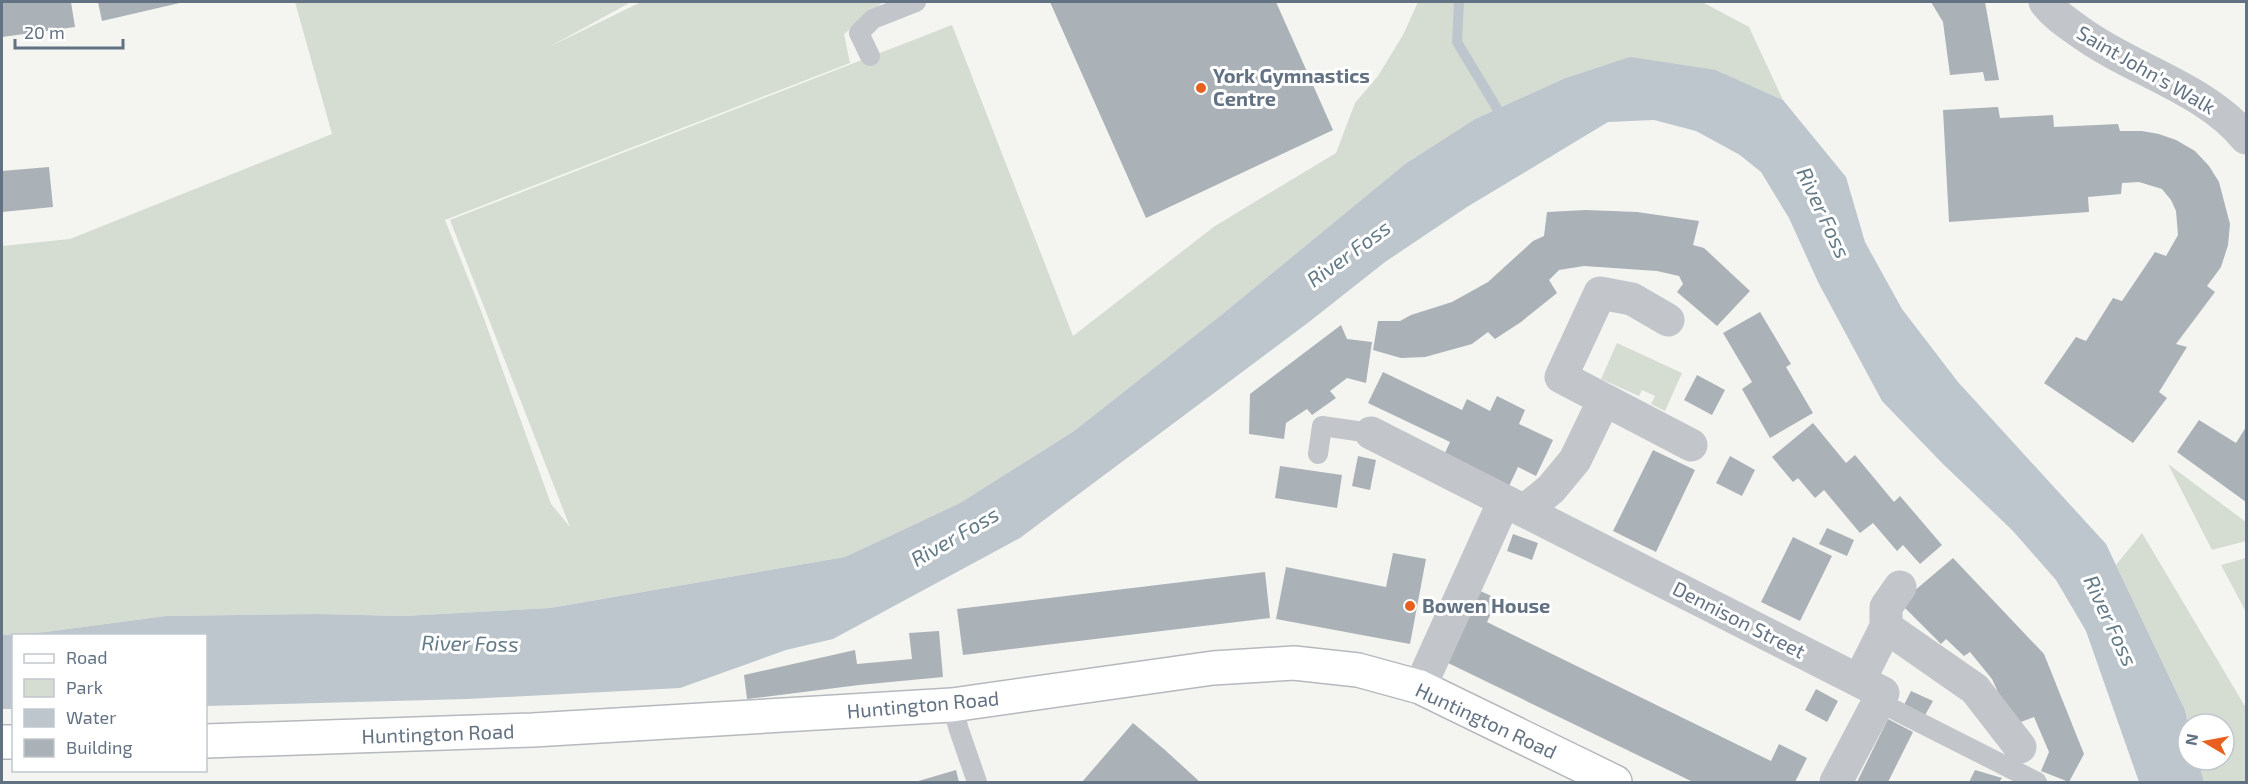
<svg xmlns="http://www.w3.org/2000/svg" width="2248" height="784" font-family="'Exo 2',sans-serif">
	<rect width="100%" height="100%" fill="#f4f5f1"/>
	<!-- green -->
	<path fill="#d5dcd2" d="M 295,2 L 631,2 L 551,46 L 641,2 L 883,2 L 844,34 L 850,63 L 445,220 L 482,313 L 551,504 L 570,527 L 450,220 L 952,25 L 1073,336 L 1215,226 L 1336,153 L 1355,103 L 1378,76 L 1403,35 L 1418,2 L 1702,2 L 1749,27 L 1783,100 L 1716,70 L 1563,79 L 1475,119 L 1405,164 L 1225,312 L 1074,431 L 960,503 L 845,557 L 550,608 L 404,616 L 318,614 L 166,616 L 45,632 L 2,635 L 2,246 L 70,239 L 332,134 Z
		M 1617,343 L 1682,373 L 1665,411 L 1651,404 L 1655,396 L 1642,390 L 1639,396 L 1601,379 Z
		M 2168,464 L 2246,522 L 2246,541 L 2212,550 Z
		M 2142,533 L 2246,708 L 2246,782 L 2204,782 L 2198,760 L 2224,760 L 2224,724 L 2188,724 L 2185,710 L 2116,565 Z
		M 2246,558 L 2246,612 L 2221,565 Z"/>
	<!-- water -->
	<path fill="#bdc6cd" d="M 1630,57 L 1716,70 L 1783,100 L 1846,177 L 1865,242 L 1902,309 L 1958,382 L 2106,544 L 2185,710 L 2188,724 L 2188,760 L 2198,760 L 2204,782 L 2139,782 L 2086,631 L 2056,580 L 2012,530 L 1942,463 L 1882,401 L 1818,282 L 1789,218 L 1761,172 L 1740,155 L 1696,131 L 1654,120 L 1608,122 L 1467,207 L 1385,262 L 1309,322 L 1020,538 L 833,639 L 786,650 L 680,688 L 467,699 L 206,706 L 206,636 L 14,636 L 13,709 L 2,709 L 2,635 L 45,632 L 166,616 L 318,614 L 404,616 L 550,608 L 845,557 L 960,503 L 1074,431 L 1225,312 L 1405,164 L 1475,119 L 1563,79 Z"/>
	<g fill="none" stroke-linecap="round" stroke-linejoin="round">
		<!-- stream -->
		<path stroke="#bdc6cd" stroke-width="10" d="M 1459,2 L 1457,42 L 1504,120"/>
	</g>
	<!-- building -->
	<path fill="#aab1b7" d="M 2,2 L 71,2 L 75,27 L 2,37 Z
		M 98,2 L 184,2 L 102,21 Z
		M 1050,2 L 1276,2 L 1333,130 L 1146,218 Z
		M 1931,2 L 1985,2 L 1999,80 L 1985,81 L 1983,72 L 1950,75 L 1943,22 Z
		M 1998,107 L 2000,118 L 2053,115 L 2054,127 L 2118,124 L 2120,131 L 2142,131 L 2159,134 L 2176,140 L 2195,151 L 2209,166 L 2219,182 L 2230,224 L 2228,245 L 2221,267 L 2207,286 L 2215,292 L 2176,344 L 2187,347 L 2159,392 L 2167,398 L 2133,443 L 2044,383 L 2076,337 L 2086,341 L 2113,298 L 2122,301 L 2155,252 L 2166,256 L 2178,235 L 2176,211 L 2171,200 L 2162,189 L 2139,182 L 2122,183 L 2121,194 L 2088,197 L 2089,212 L 1949,222 L 1943,110 Z
		M 49,167 L 53,207 L 2,212 L 2,171 Z
		M 1586,210 L 1637,212 L 1699,221 L 1693,245 L 1704,248 L 1750,291 L 1717,326 L 1677,292 L 1683,284 L 1679,276 L 1657,271 L 1584,266 L 1559,270 L 1549,280 L 1557,293 L 1521,322 L 1495,339 L 1488,332 L 1472,344 L 1425,357 L 1401,358 L 1373,350 L 1378,321 L 1400,321 L 1411,315 L 1452,302 L 1488,282 L 1533,241 L 1544,236 L 1547,212 Z
		M 1760,312 L 1791,364 L 1786,367 L 1813,413 L 1770,438 L 1742,389 L 1752,382 L 1723,333 Z
		M 1341,325 L 1347,339 L 1372,342 L 1366,383 L 1347,378 L 1330,391 L 1336,398 L 1312,415 L 1307,409 L 1286,423 L 1284,439 L 1249,434 L 1250,394 Z
		M 1383,372 L 1462,410 L 1467,399 L 1490,411 L 1497,396 L 1525,410 L 1519,424 L 1553,440 L 1536,476 L 1518,467 L 1509,486 L 1444,455 L 1450,442 L 1368,403 Z
		M 1697,375 L 1725,390 L 1712,415 L 1684,400 Z
		M 2199,420 L 2236,443 L 2246,427 L 2246,502 L 2177,452 Z
		M 1813,423 L 1846,463 L 1855,455 L 1894,502 L 1900,496 L 1942,545 L 1920,564 L 1903,545 L 1897,551 L 1873,523 L 1860,533 L 1824,490 L 1815,498 L 1798,478 L 1793,482 L 1772,457 Z
		M 1653,450 L 1695,470 L 1656,552 L 1613,531 Z
		M 1358,456 L 1376,460 L 1370,490 L 1352,486 Z
		M 1730,456 L 1755,470 L 1742,496 L 1716,483 Z
		M 1280,466 L 1342,475 L 1337,508 L 1275,498 Z
		M 1827,528 L 1854,540 L 1847,556 L 1819,544 Z
		M 1513,534 L 1538,543 L 1532,560 L 1507,551 Z
		M 1793,537 L 1832,556 L 1800,621 L 1761,602 Z
		M 1393,553 L 1426,559 L 1410,644 L 1276,619 L 1286,567 L 1386,587 Z
		M 1953,558 L 2044,654 L 2084,754 L 2069,782 L 2041,771 L 2049,752 L 2034,717 L 2013,725 L 1992,679 L 1970,652 L 1964,656 L 1946,639 L 1941,644 L 1900,603 Z
		M 1265,572 L 1270,618 L 963,655 L 957,609 Z
		M 1478,590 L 1498,599 L 1487,622 L 1495,626 L 1771,761 L 1779,744 L 1807,758 L 1795,782 L 1693,782 L 1444,661 Z
		M 939,631 L 943,677 L 859,685 L 747,699 L 744,675 L 855,650 L 857,664 L 912,659 L 909,633 Z
		M 1816,689 L 1838,701 L 1827,722 L 1805,710 Z
		M 1911,691 L 1933,701 L 1924,717 L 1903,707 Z
		M 1888,719 L 1913,732 L 1888,782 L 1857,782 Z
		M 1133,723 L 1165,750 L 1200,782 L 1082,782 Z
		M 956,770 L 959,782 L 915,782 Z
		M 1975,770 L 2002,778 L 1999,782 L 1969,782 Z"/>
	<g fill="none" stroke-linecap="round" stroke-linejoin="round">
		<!-- secondary casing -->
		<g stroke="#b4b9be" stroke-width="36">
			<path id="secondary" d="M 206,741 L 533,730 L 952,705 L 1213,668 L 1294,663 L 1358,670 L 1420,687 L 1615,782
				M 2,742 L 14,742"/>
		</g>
		<!-- lane -->
		<path stroke="#c2c5c9" stroke-width="20" d="M 870,56 L 859,33 L 873,19 L 916,2
			M 1318,454 L 1322,426 L 1371,433
			M 1879,702 L 2037,782
			M 952,705 L 959,730 L 977,782"/>
		<!-- street -->
		<path stroke="#c2c5c9" stroke-width="33" d="M 2045,2 C 2055,15 2067,23 2080,32 C 2132,70 2205,88 2246,138
			M 1668,320 L 1632,299 L 1600,293 L 1561,377 L 1691,445
			M 1371,433 L 1883,693 L 1836,782
			M 1524,511 L 1551,489 L 1575,460 L 1604,400
			M 1886,627 L 1886,607 L 1900,587
			M 1859,681 L 1886,627 L 1975,689 L 2020,747
			M 1420,687 L 1504,501"/>
		<!-- secondary -->
		<use href="#secondary" stroke="#fff" stroke-width="33"/>
	</g>
	<!-- markers -->
	<g fill="#e7601f" stroke="#fff" stroke-width="2">
		<circle cx="1201" cy="88" r="6"/>
		<circle cx="1410" cy="606" r="6"/>
	</g>
	<g text-anchor="middle" stroke-width="6" stroke-linejoin="round" paint-order="stroke">
		<!-- street labels -->
		<g font-size="20" fill="#637283" stroke="#fff">
			<text transform="translate(2146 70) rotate(30)" y="7">Saint John's Walk</text>
			<text transform="translate(1739 620) rotate(27)" y="7">Dennison Street</text>
			<text transform="translate(923 705) rotate(-5)" y="7">Huntington Road</text>
			<text transform="translate(1486 721) rotate(25)" y="7">Huntington Road</text>
			<text transform="translate(438 734) rotate(-2)" y="7">Huntington Road</text>
		</g>
		<!-- poi labels -->
		<g font-size="20" font-weight="bold" fill="#637283" stroke="#fff" text-anchor="start">
			<text x="1213" y="83">York Gymnastics<tspan x="1213" dy="23">Centre</tspan></text>
			<text x="1422" y="613">Bowen House</text>
		</g>
		<!-- water labels -->
		<g font-size="21" font-style="italic" fill="#637a87" stroke="#fff">
			<text transform="translate(1823 213) rotate(65)" y="7">River Foss</text>
			<text transform="translate(1349 254) rotate(-36)" y="7">River Foss</text>
			<text transform="translate(955 537) rotate(-30)" y="7">River Foss</text>
			<text transform="translate(2110 621) rotate(65)" y="7">River Foss</text>
			<text transform="translate(470 644) rotate(1)" y="7">River Foss</text>
		</g>
	</g>
	<!-- border -->
	<rect width="2248" height="784" fill="none" stroke="#637283" stroke-width="6"/>
	<!-- legend -->
	<rect x="12" y="634" width="195" height="138" fill="#ffffff" stroke="#c1c7cd" stroke-width="1.5"/>
	<rect x="24" y="654" width="30" height="9" fill="#ffffff" stroke="#c1c7cd" stroke-width="1.5"/>
	<text x="66" y="664" font-size="18" fill="#637283">Road</text>
	<rect x="24" y="679" width="30" height="18" fill="#d5dcd2" stroke="#c1c7cd" stroke-width="1.5"/>
	<text x="66" y="694" font-size="18" fill="#637283">Park</text>
	<rect x="24" y="709" width="30" height="18" fill="#bdc6cd" stroke="#c1c7cd" stroke-width="1.5"/>
	<text x="66" y="724" font-size="18" fill="#637283">Water</text>
	<rect x="24" y="739" width="30" height="18" fill="#aab1b7" stroke="#c1c7cd" stroke-width="1.5"/>
	<text x="66" y="754" font-size="18" fill="#637283">Building</text>
	<!-- north arrow -->
	<g transform="translate(2206 742) rotate(280)"><circle r="28" fill="#ffffff" stroke="#c1c7cd" stroke-width="1.5"/>
	<path d="M0-4.5L10 22L0 15L-10 22Z" fill="#e7601f"/>
	<text y="-9" font-size="16" font-weight="bold" text-anchor="middle" fill="#637283">N</text>
	</g>
	<!-- scale -->
	<path d="M15 39v9h108v-9" fill="none" stroke="#637283" stroke-width="3"/>
	<text x="24" y="39" font-size="18" fill="#637283" stroke="#ffffff" stroke-width="4.5" paint-order="stroke">20 m</text>
</svg>
